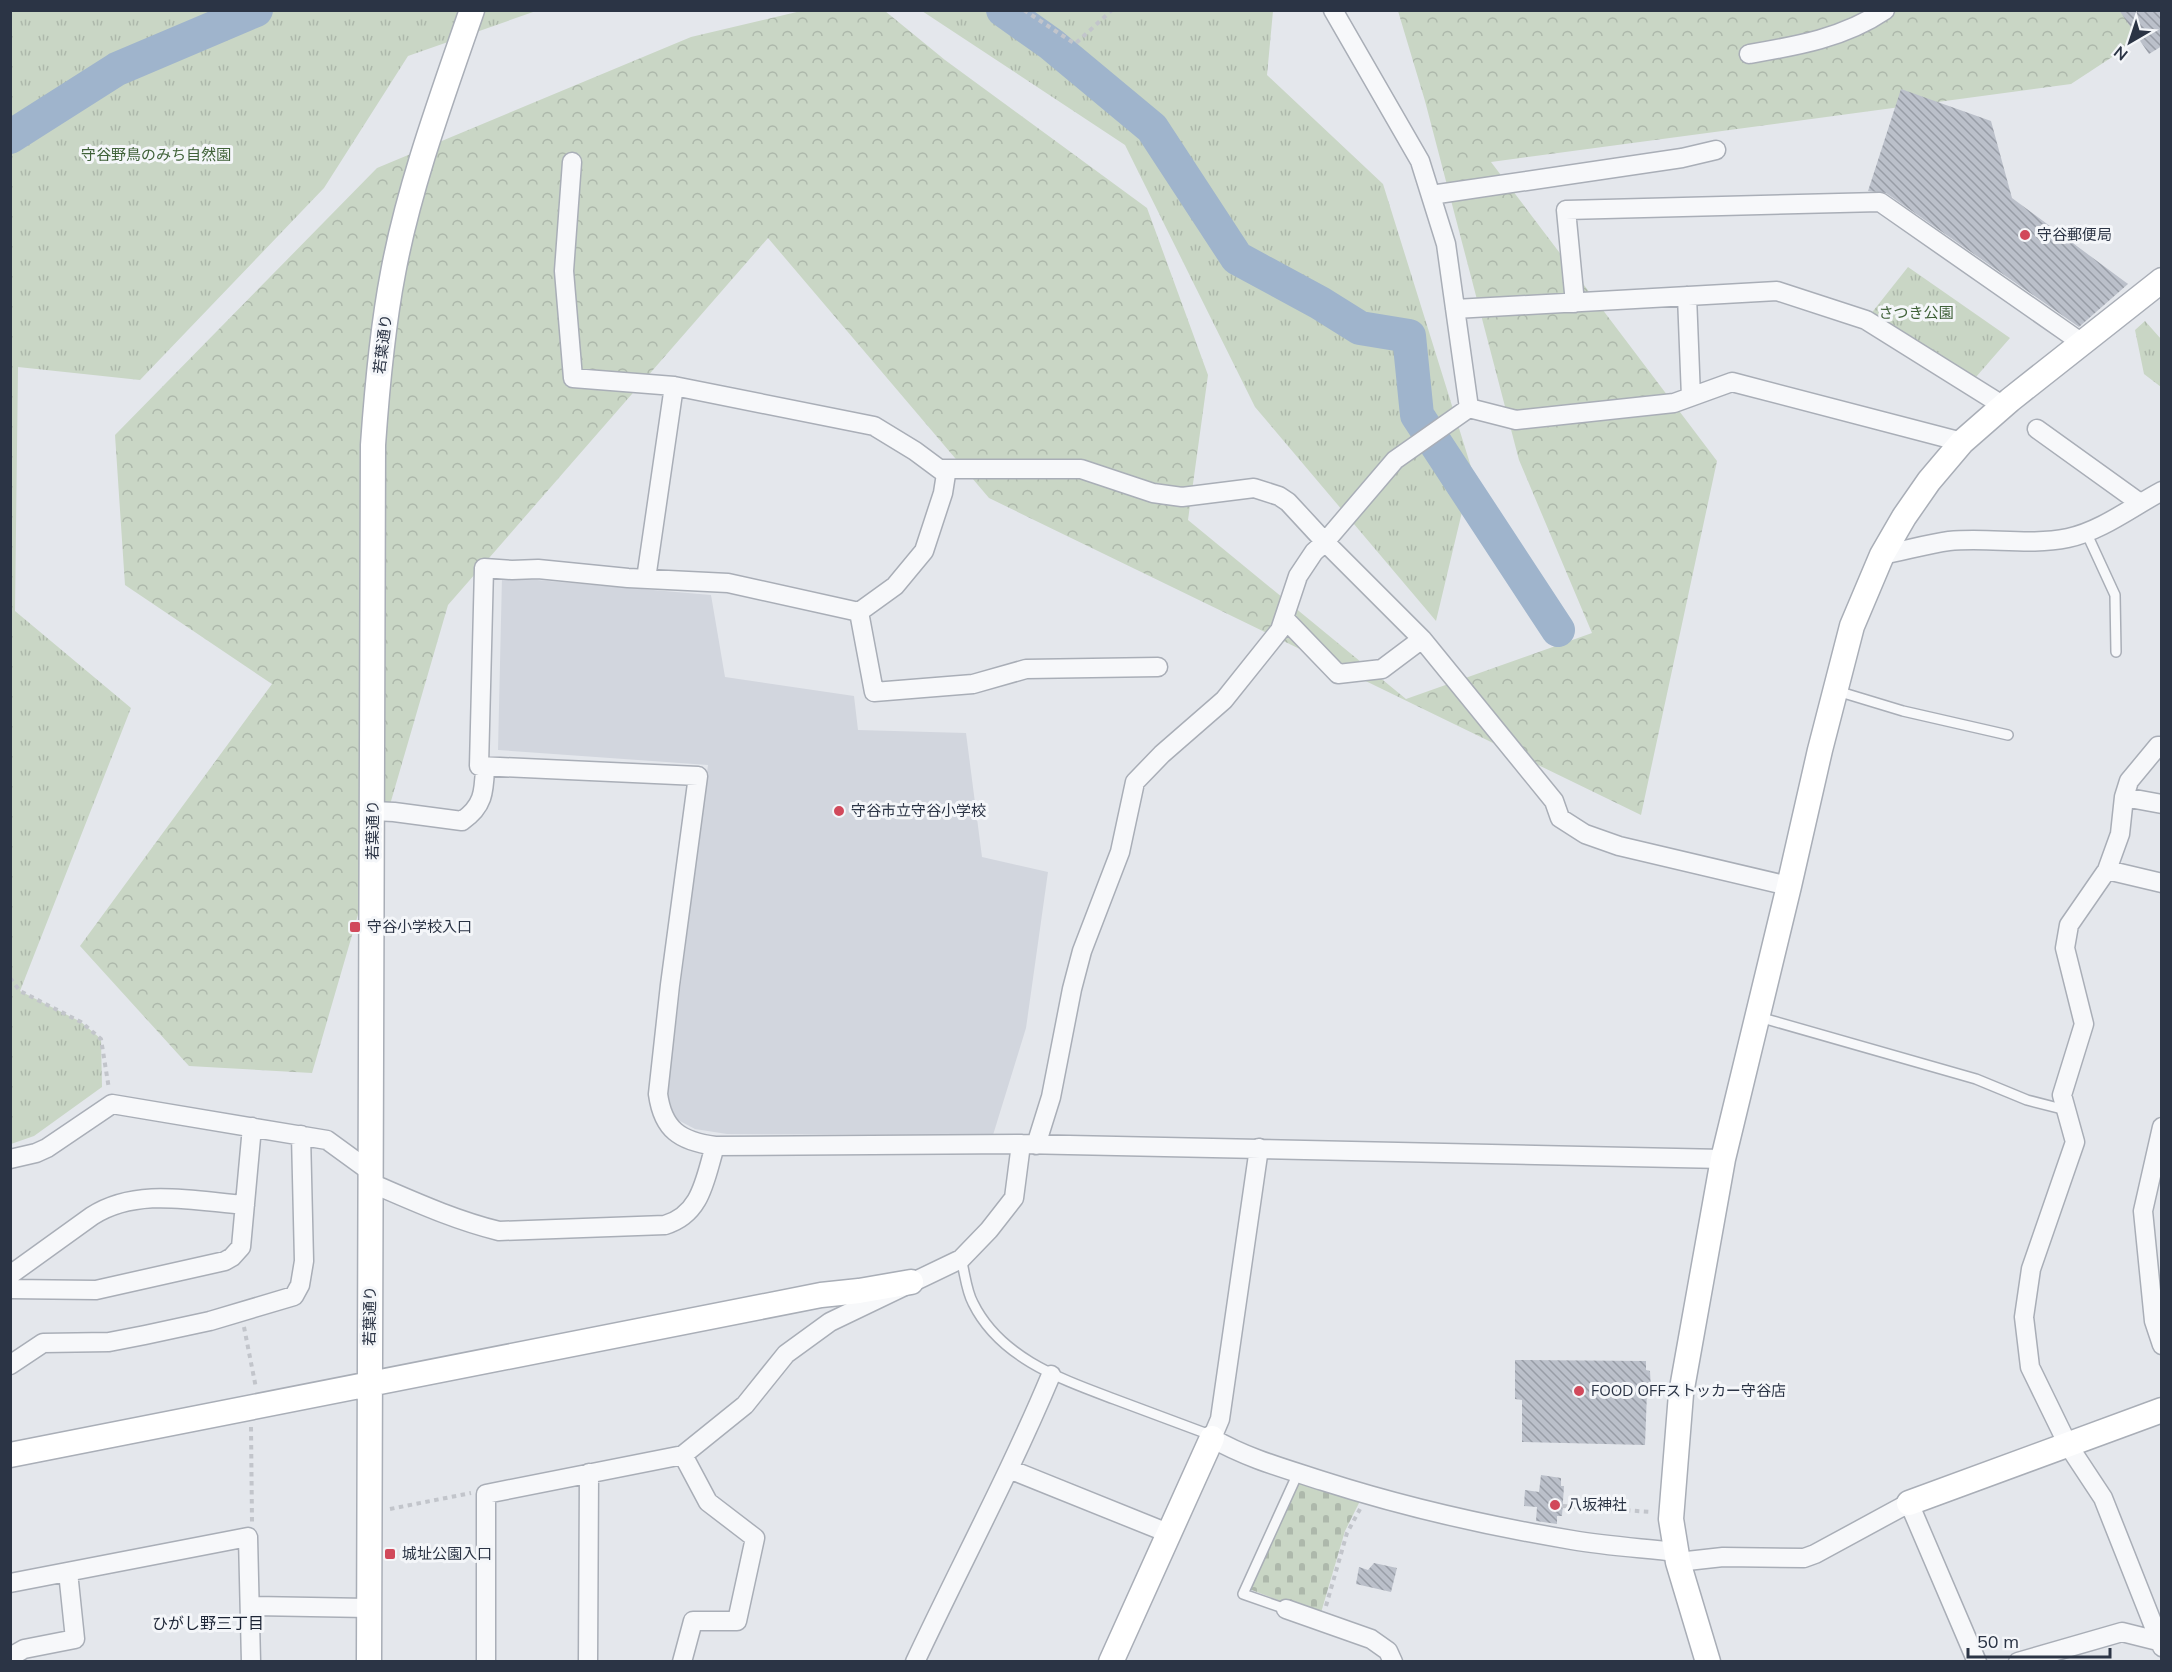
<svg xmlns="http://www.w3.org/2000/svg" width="2172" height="1672" font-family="Mulish,'Noto Sans JP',sans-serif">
	<defs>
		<pattern id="forest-crowns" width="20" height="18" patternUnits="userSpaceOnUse" patternTransform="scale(1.5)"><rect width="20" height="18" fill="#c9d6c5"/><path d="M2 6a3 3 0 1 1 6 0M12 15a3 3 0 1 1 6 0" fill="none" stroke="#adb8ab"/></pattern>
		<pattern id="cemetery-stones" width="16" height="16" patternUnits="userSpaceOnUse" patternTransform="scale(1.5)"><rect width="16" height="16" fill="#c9d6c5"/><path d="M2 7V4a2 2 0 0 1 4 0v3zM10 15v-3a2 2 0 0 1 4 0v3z" fill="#adb8ab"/></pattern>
		<pattern id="park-tufts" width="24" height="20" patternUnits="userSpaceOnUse" patternTransform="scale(1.5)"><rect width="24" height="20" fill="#c9d6c5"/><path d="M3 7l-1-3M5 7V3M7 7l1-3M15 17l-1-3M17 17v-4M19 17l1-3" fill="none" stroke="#adb8ab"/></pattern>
		<pattern id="building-back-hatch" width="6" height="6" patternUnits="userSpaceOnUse" patternTransform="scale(1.5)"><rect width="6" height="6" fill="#bbc0ca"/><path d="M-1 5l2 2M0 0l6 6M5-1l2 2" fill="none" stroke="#989da6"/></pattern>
	</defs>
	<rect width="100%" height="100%" fill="#e4e7ec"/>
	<!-- built -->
	<path fill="#d2d6de" d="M 502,577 L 711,595 L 725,677 L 854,696 L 858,730 L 966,733 L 982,857 L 1048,872 L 1026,1028 L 993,1135 L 727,1134 L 695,1129 L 676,1119 L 667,1096 L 708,765 L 498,750 Z"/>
	<!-- forest -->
	<path fill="url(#forest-crowns)" d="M 801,11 L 885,11 L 945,60 L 1147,208 L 1208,375 L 1188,520 L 1406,699 L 1592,633 L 1519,460 L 1425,101 L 1398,11 L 2161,11 L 2161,25 L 2071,84 L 1491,162 L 1717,461 L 1641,815 L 989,498 L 768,238 L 448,605 L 312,1073 L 189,1066 L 80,946 L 272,684 L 125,585 L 115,435 L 377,168 L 691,37 Z"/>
	<!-- cemetery -->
	<path fill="url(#cemetery-stones)" d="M 1300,1481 L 1360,1501 L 1345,1531 L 1320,1616 L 1249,1589 Z"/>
	<!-- park -->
	<path fill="url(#park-tufts)" d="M 11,11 L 536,11 L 408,56 L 324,188 L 140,380 L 18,367 L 15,611 L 131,708 L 20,991 L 81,1022 L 101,1039 L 102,1087 L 34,1136 L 11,1144 Z
		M 922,11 L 1273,11 L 1267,75 L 1383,184 L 1472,470 L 1436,621 L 1255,407 L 1125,145 Z
		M 1908,267 L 2010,338 L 1969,385 L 1866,320 Z
		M 2145,321 L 2161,339 L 2161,387 L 2144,374 L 2135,330 Z"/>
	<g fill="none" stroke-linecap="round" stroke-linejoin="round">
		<!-- river -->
		<path stroke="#9fb4cc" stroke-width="34" d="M 1003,10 L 1051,44 L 1152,128 L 1237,258 L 1320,303 L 1360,328 L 1409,336 L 1417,415 L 1558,630
			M 10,137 L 117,69 L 256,10"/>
	</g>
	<!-- building -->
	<path fill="url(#building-back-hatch)" d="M 2119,10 L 2162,10 L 2162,46 L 2149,54 Z
		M 1901,89 L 1991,121 L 2012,198 L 2128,284 L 2079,327 L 1886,193 L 1868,191 Z
		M 1515,1360 L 1646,1361 L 1646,1370 L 1650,1371 L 1651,1391 L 1647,1392 L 1645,1445 L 1522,1442 L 1522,1400 L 1515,1399 Z
		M 1541,1475 L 1561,1478 L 1561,1486 L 1564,1486 L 1562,1516 L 1557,1516 L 1557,1524 L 1536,1521 L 1537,1507 L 1524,1506 L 1525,1490 L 1539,1492 Z
		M 1374,1563 L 1397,1568 L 1391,1592 L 1356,1584 L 1359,1567 L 1368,1570 Z"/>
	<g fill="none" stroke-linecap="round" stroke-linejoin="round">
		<!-- lane casing -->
		<g stroke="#a9aeb7" stroke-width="12">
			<path id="lane" d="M 2086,532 L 2115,595 L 2116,652
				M 1837,691 L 1903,711 L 2008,735
				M 1759,1017 L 1976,1079 L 2027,1100 L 2066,1110
				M 961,1259 C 965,1273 966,1290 973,1303 C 1000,1358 1061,1379 1114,1399 C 1144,1410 1175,1422 1205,1433 L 1212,1438
				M 1286,1609 L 1243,1594 L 1298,1473"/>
		</g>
		<!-- street casing -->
		<g stroke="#a9aeb7" stroke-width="21">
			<path id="street" d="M 1749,54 C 1796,46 1844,38 1885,10
				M 572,162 L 564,271 L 573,378 L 674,386 L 874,426 L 915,451 L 946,474 L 943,493 L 924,551 L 895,586 L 859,612 L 728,583 L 628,578 L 538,569 L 512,570 L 484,568 L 479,766 L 698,776 L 670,985 L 658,1094 C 663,1130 680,1141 715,1146
				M 1431,195 L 1682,158 L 1716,150
				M 1687,296 L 1691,397
				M 1575,303 L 1566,210 L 1880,202 L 2082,343
				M 1455,309 L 1777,291 L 1866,320 L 2002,405
				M 1469,408 L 1516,420 L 1674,403 L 1732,382 L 1962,442
				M 2037,429 L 2140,503
				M 942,469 L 1081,469 L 1153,493 L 1182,497 L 1254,488 L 1279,496 L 1288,502 L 1325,542 L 1422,639 L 1554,801 L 1560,818 L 1585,834 L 1619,846 L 1789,886
				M 1882,555 C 1904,551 1927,544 1949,541 C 1989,537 2029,546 2068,538 C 2101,531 2132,507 2162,491
				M 646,579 L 674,386
				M 859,612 L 874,692 L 973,684 L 1026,669 L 1158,667
				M 1284,618 L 1338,674 L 1382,669 L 1422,639
				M 2124,797 L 2162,804
				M 373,811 L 394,812 L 462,821 C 484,806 484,791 485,767
				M 2107,870 L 2120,834 L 2124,797 L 2129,781 L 2158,746 L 2162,746
				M 2162,883 L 2107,870 L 2069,925 L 2065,948 L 2084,1024 L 2062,1095 L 2075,1142 L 2031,1269 L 2024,1317 L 2030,1367 L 2068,1445 L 2103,1498 L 2162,1647
				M 2162,1127 L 2143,1211 L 2154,1321 L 2162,1345
				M 1036,1145 L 1051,1097 L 1072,989 L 1082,951 L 1120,852 L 1135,782 L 1162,754 L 1224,700 L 1280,630 L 1298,576 L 1314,552 L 1325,542 L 1395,460 L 1469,408 L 1446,244 L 1420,161 L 1333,10
				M 1259,1148 L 1220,1419 L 1212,1438 C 1246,1458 1286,1469 1323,1481 C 1404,1507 1488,1526 1572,1540 C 1606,1546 1642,1548 1676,1552
				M 10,1159 L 36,1153 L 47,1148 L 112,1104 L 327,1140 L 371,1172
				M 371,1183 C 413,1201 454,1220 499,1231 L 665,1225 C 702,1214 705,1178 715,1146 L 1021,1144 L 1723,1159
				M 10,1275 L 92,1216 C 137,1187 194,1201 245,1205
				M 10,1289 L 96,1290 L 225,1261 L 232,1257 L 241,1247 L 252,1127
				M 10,1365 L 43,1343 L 109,1342 L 145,1335 L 210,1321 L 294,1296 L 300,1285 L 304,1261 L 301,1135
				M 1009,1469 L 1168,1533
				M 1678,1562 L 1723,1557 L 1804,1558 L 1815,1554 L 1909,1503 L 1977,1662
				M 10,1583 L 248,1537 L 251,1662
				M 250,1606 L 368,1608
				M 1286,1609 L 1371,1639 L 1388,1651 L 1393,1662
				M 10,1657 L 24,1649 L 75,1639 L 68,1572
				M 486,1662 L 486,1494 L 683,1455 L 745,1405 L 786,1354 L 830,1322 L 961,1259 L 989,1230 L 1014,1198 L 1021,1144
				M 588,1662 L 589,1473
				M 682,1662 L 693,1621 L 737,1621 L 755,1538 L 708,1502 L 683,1455
				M 915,1662 C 960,1566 1010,1473 1051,1375
				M 2018,1662 L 2122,1632 L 2162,1642"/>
		</g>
		<!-- secondary casing -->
		<g stroke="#a9aeb7" stroke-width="27">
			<path id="secondary" d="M 10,1455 L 821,1295 L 859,1291 L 911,1282
				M 1909,1503 L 2162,1410
				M 369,1662 L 373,445 C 377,388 382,330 393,273 C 409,186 443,94 472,10
				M 1111,1662 L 1212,1438
				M 1708,1662 L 1678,1562 L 1671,1519 L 1681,1394 L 1723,1159 L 1789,886 L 1820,750 L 1852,626 L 1882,555 L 1904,517 L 1929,481 L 1962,442 L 2010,400 L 2162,280"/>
		</g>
		<!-- path -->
		<path stroke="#c2c5cb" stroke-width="4" stroke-dasharray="4.5 4.5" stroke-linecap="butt" d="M 1024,10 L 1075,44 L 1112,10
			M 10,978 L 20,991 L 81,1022 L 101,1039 L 109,1089
			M 244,1327 L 256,1388
			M 251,1427 L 252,1522
			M 1563,1506 L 1652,1512
			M 390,1509 L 471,1493
			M 1326,1606 L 1347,1533 L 1360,1509"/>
		<!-- lane -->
		<use href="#lane" stroke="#f7f8fa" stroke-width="9"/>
		<!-- street -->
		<use href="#street" stroke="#f7f8fa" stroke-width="18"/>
		<!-- secondary -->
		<use href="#secondary" stroke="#fff" stroke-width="24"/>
	</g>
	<!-- markers -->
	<g fill="#d1495b" stroke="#f4f6f9" stroke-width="2">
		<circle cx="2025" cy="235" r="6"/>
		<circle cx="839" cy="811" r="6"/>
		<rect x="349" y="921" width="12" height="12" rx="3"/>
		<circle cx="1579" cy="1391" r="6"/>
		<circle cx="1555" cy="1505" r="6"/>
		<rect x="384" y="1548" width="12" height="12" rx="3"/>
	</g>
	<g text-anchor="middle" stroke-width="6" stroke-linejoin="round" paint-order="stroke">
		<!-- park labels -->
		<g font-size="15" fill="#3f6138" stroke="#f4f6f9">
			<text x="156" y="160">守谷野鳥のみち自然園</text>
			<text x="1916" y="318">さつき公園</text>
		</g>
		<!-- poi labels -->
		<g font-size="15" fill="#2b3445" stroke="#f4f6f9" text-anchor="start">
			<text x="2037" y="240">守谷郵便局</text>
			<text x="851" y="816">守谷市立守谷小学校</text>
			<text x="367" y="932">守谷小学校入口</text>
			<text x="1591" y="1396">FOOD OFFストッカー守谷店</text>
			<text x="1567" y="1510">八坂神社</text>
			<text x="402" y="1559">城址公園入口</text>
		</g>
		<!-- street labels -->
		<g font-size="15" fill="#2b3445" stroke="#f4f6f9">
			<text transform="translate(383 344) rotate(-83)" y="5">若葉通り</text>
			<text transform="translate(373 830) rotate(-90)" y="5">若葉通り</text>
			<text transform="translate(370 1316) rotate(-89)" y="5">若葉通り</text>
		</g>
		<!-- neighbourhood labels -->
		<g font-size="16" fill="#1d2536" stroke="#f4f6f9">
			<text x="208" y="1629">ひがし野三丁目</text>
		</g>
	</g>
	<!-- border -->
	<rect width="2172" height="1672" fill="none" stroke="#2b3445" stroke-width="24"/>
	<!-- north arrow -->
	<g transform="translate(2130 42) rotate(219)" stroke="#f4f6f9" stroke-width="4.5" paint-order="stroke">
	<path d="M0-4.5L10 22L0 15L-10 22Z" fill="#2b3445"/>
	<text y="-9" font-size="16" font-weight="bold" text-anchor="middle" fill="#2b3445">N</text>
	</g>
	<!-- scale -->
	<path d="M1968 1648v9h142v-9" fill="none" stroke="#2b3445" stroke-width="3"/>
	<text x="1977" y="1648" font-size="18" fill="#2b3445" stroke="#f4f6f9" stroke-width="4.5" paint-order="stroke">50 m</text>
</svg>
